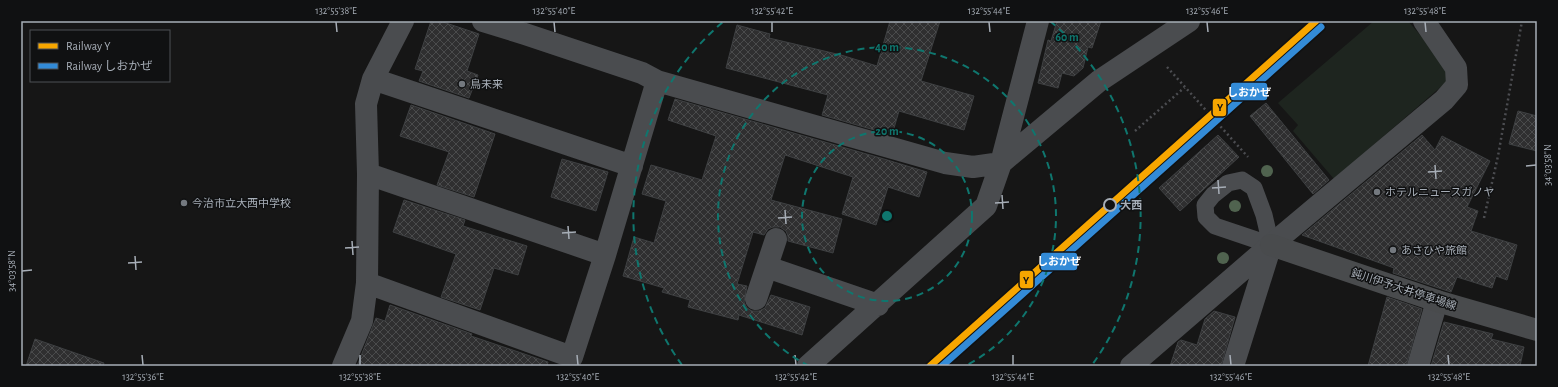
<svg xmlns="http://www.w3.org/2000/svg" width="1558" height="387" font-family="'Alegreya Sans','Noto Sans JP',sans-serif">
	<defs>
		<pattern id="building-cross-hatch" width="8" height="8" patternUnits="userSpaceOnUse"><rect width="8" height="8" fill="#2f2f30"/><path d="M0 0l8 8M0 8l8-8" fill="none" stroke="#4a4b4c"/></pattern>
	</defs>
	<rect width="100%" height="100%" fill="#161616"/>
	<!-- green -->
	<path fill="#1e251f" d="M 1374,21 L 1408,21 L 1446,65 L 1451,78 L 1334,179 L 1293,131 L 1298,125 L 1278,103 Z"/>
	<!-- building -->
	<path fill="url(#building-cross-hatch)" stroke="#3e4042" d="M 431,21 L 440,21 L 479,34 L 467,71 L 478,75 L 469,98 L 419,81 L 423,71 L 415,69 Z
		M 890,21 L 940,21 L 921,81 L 974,96 L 964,130 L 899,111 L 892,135 L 822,115 L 828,95 L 726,68 L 737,25 L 770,34 L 769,38 L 841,55 L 877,66 Z
		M 1057,21 L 1101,21 L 1092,48 L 1088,47 L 1083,68 L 1074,76 L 1062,73 L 1058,88 L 1038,83 L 1048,40 L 1051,41 Z
		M 675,99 L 884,159 L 927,172 L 919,197 L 888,187 L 876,225 L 842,214 L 853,177 L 785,155 L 771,200 L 842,219 L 833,253 L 788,241 L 788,236 L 786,231 L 780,227 L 773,227 L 768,229 L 764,235 L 753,232 L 737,284 L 747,286 L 744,302 L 747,308 L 752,311 L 759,311 L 765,308 L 771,295 L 810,307 L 802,335 L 739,315 L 738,320 L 688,307 L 690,300 L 662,292 L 664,288 L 623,276 L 634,237 L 654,243 L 666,201 L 642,194 L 651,165 L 702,180 L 716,136 L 668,120 Z
		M 1266,103 L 1329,180 L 1313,194 L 1250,116 Z
		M 411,105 L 495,134 L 474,197 L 437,185 L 449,152 L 400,136 Z
		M 1518,111 L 1537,116 L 1537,151 L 1509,144 Z
		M 1218,135 L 1239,157 L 1180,211 L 1159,188 Z
		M 1422,135 L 1435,150 L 1442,136 L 1490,161 L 1467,207 L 1478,211 L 1471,231 L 1517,245 L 1507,280 L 1496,276 L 1492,288 L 1457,277 L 1451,292 L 1393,273 L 1394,268 L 1302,235 Z
		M 562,159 L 608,172 L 596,211 L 551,197 Z
		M 404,200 L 465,220 L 463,226 L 527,246 L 518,275 L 494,268 L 480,310 L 441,297 L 456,254 L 393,232 Z
		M 1387,297 L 1422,309 L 1406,366 L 1368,366 Z
		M 390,305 L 472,334 L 471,336 L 548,362 L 547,366 L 357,366 L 376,318 L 385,321 Z
		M 1214,311 L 1235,317 L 1221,366 L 1170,366 L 1178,342 L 1181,340 L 1197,345 L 1205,319 Z
		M 1444,322 L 1493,334 L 1491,339 L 1524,347 L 1520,366 L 1431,366 Z
		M 35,339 L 104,363 L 103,366 L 26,366 Z"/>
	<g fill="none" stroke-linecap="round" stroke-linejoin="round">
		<!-- path -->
		<path stroke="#4c4d51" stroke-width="2.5" stroke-dasharray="2 3" stroke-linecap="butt" d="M 1167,67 L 1248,157
			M 1135,131 L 1185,87
			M 1484,218 L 1498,156 L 1522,21"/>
		<!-- service -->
		<path stroke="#4a4c4f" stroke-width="17" d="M 1242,180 L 1254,188 L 1264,215 L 1271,245 L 1215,226 L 1206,217 L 1205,205 L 1213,195 L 1228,183 Z"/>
		<!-- minor -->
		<path stroke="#4a4c4f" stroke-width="22" d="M 403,21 L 373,79 L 366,104 L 368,174 L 367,283 L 572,357 L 605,255 L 657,81
			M 483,21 L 525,34 L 642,73 L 657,81 L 945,163 L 973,167 L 1001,163 L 1099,81 L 1189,21
			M 373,79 L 632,166
			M 368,174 L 605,255
			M 767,267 L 878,305
			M 756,299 L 776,239
			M 343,366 L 362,321 L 367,283
			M 808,366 L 986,206 L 1001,163 L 1038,21
			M 1131,366 L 1271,245 L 1444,100 L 1457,85 L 1456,68 L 1424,21
			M 1233,366 L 1271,245
			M 1418,366 L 1437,301"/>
		<!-- secondary -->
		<path stroke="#494b4d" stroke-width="22" d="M 1271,245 L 1437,301 L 1537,330"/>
		<!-- rail-1 casing -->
		<g stroke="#101112" stroke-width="10">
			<path id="rail-1" d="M 930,366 L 1316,21"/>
		</g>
		<!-- rail-2 casing -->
		<g stroke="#101112" stroke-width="10">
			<path id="rail-2" d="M 942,366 L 1321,27"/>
		</g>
		<!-- rail-1 -->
		<use href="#rail-1" stroke="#f7a600" stroke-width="7"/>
		<!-- rail-2 -->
		<use href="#rail-2" stroke="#338bd7" stroke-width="7"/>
	</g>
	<!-- trees -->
	<g fill="#50634f">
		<circle cx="1267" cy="171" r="6"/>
		<circle cx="1235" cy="206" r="6"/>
		<circle cx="1223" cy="258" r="6"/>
	</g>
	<!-- ticks -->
	<path fill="none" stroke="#a7aeb7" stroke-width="1.5" d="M 336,22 L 337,32M 554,22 L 555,32M 772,22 L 772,32M 989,22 L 990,32M 1207,22 L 1208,32M 1425,22 L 1426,32M 1435,165 L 1436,179M 1526,166 L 1536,165M 1428,172 L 1442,171M 1218,180 L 1219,194M 1212,188 L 1226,187M 1002,195 L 1003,209M 995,203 L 1009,202M 785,210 L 786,224M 778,218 L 792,217M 568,226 L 569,239M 562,233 L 576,232M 352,241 L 353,255M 345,248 L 359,247M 135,256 L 136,270M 128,263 L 142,262M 22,271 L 32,270M 142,355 L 143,365M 360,355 L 360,365M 577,355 L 578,365M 795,355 L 796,365M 1013,355 L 1013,365M 1230,355 L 1231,365M 1448,355 L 1449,365"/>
	<!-- distance rings -->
	<g fill="none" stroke="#0f766e" stroke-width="2" stroke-dasharray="7 5">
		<circle cx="887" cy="216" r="85"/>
		<path d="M809 366A169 169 0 1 1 965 366"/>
		<path d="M682 365A254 254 0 0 1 724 21M1050 21A254 254 0 0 1 1092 365"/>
	</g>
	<!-- markers -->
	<g fill="#74797f" stroke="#101112" stroke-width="1.5">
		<circle cx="462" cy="84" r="4"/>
		<circle cx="1377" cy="192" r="4"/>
		<circle cx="184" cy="203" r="4"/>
		<circle cx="1393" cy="250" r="4"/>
	</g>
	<circle fill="#101112" stroke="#a7aeb7" stroke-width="2" cx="1110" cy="205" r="6"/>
	<g text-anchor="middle" stroke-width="3" stroke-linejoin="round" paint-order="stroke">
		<!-- poi labels -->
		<g font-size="11" fill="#a7aeb7" stroke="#101112" text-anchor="start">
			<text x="470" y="88">鳥未来</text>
			<text x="1385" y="196">ホテルニュースガノヤ</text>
			<text x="192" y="207">今治市立大西中学校</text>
			<text x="1401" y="254">あさひや旅館</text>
		</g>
		<!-- stop labels -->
		<g font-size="11" font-weight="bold" fill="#a7aeb7" stroke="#101112" text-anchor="start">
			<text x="1120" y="209">大西</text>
		</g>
		<!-- street labels -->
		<g font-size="11" fill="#a7aeb7" stroke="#101112">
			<text transform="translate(1404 289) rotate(18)" y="4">鈍川伊予大井停車場線</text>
		</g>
	</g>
	<circle cx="887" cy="216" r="6" fill="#0f766e" stroke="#101112" stroke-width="2"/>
	<g font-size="12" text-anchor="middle" font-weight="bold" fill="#0f766e" stroke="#101112" stroke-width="3" stroke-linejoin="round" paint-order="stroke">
		<text x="1067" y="41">60 m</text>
		<text x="887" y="51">40 m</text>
		<text x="887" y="135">20 m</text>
	</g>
	<g stroke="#101112" stroke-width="1.5">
		<rect x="1230" y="82" width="38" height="19" rx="4" fill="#338bd7"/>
		<rect x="1212" y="98" width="15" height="19" rx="4" fill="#f7a600"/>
		<rect x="1040" y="252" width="38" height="19" rx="4" fill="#338bd7"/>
		<rect x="1019" y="270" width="15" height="19" rx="4" fill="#f7a600"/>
	</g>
	<g font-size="11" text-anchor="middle" font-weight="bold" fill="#fff">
		<text x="1249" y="96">しおかぜ</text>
		<text x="1059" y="265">しおかぜ</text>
	</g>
	<g font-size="11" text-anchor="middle" font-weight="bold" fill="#111">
		<text x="1220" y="111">Y</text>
		<text x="1026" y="284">Y</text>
	</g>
	<!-- border -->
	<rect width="1558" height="387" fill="none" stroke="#101112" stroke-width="44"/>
	<!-- legend -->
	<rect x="30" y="30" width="140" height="52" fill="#101112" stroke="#4c5054"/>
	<rect x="38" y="43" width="20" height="6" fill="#f7a600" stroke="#4c5054"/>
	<text x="66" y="50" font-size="12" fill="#a7aeb7">Railway Y</text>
	<rect x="38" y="63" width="20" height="6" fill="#338bd7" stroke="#4c5054"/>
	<text x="66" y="70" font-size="12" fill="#a7aeb7">Railway しおかぜ</text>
	<rect x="22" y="22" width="1514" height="343" fill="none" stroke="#a7aeb7" stroke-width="1.5"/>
	<g font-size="10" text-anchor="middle" fill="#a7aeb7">
		<text x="336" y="14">132°55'38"E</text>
		<text x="554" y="14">132°55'40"E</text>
		<text x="772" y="14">132°55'42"E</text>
		<text x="989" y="14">132°55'44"E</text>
		<text x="1207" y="14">132°55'46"E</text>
		<text x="1425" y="14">132°55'48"E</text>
		<text transform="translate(1547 165) rotate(-90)" y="4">34°03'58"N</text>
		<text transform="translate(11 271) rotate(-90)" y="4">34°03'58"N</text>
		<text x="143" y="380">132°55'36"E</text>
		<text x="360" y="380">132°55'38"E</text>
		<text x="578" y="380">132°55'40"E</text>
		<text x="796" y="380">132°55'42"E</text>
		<text x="1013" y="380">132°55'44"E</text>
		<text x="1231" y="380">132°55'46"E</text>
		<text x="1449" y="380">132°55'48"E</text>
	</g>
</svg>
